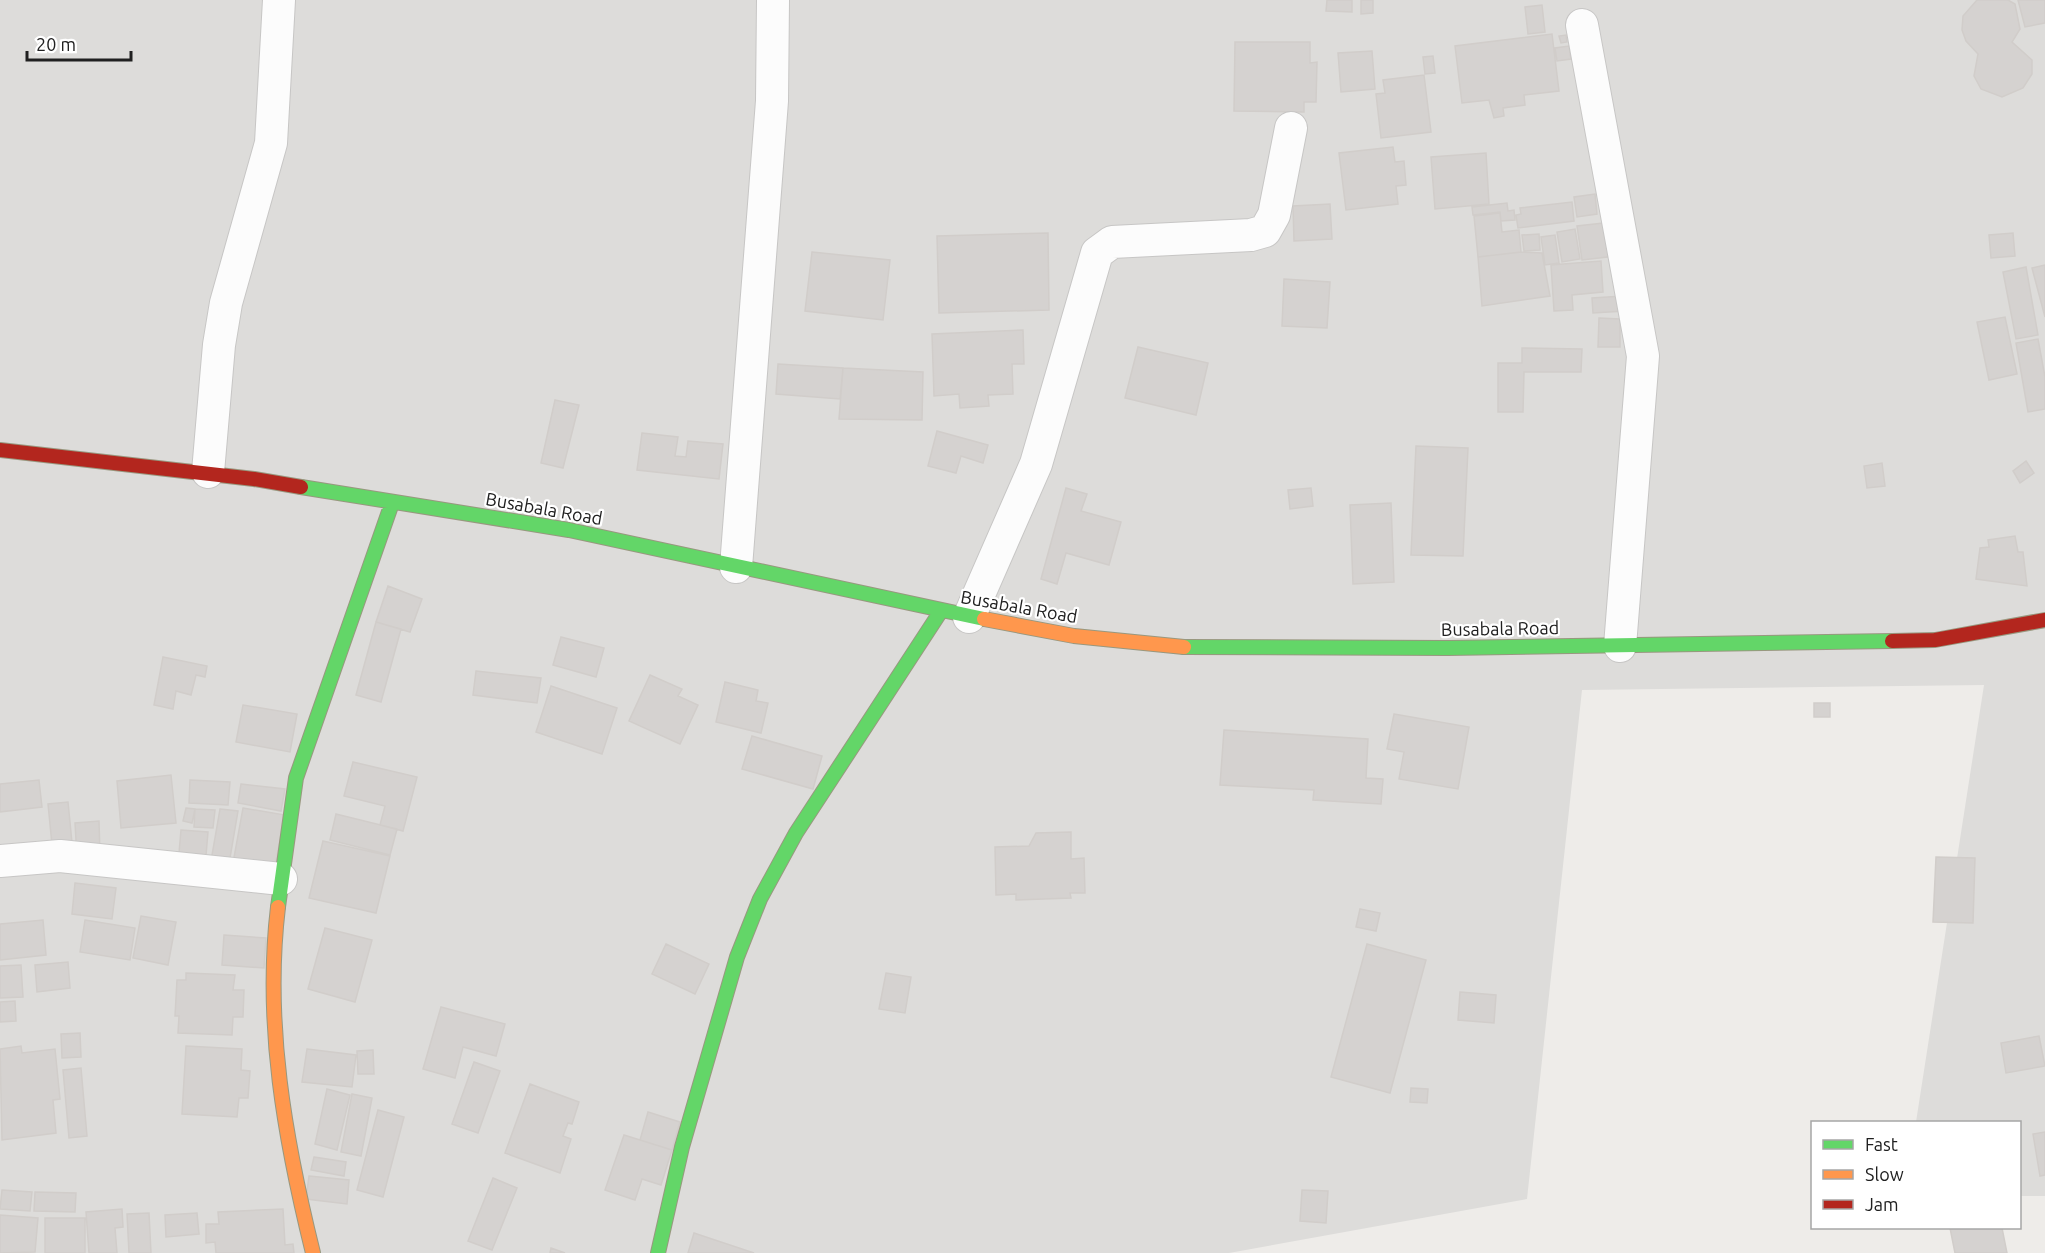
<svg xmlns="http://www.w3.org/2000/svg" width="2045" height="1253" font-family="Ubuntu,sans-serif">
	<rect width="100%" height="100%" fill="#eeece9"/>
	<!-- residential -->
	<path fill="#dddcda" d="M 0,0 L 2045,0 L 2045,1196 L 2020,1196 L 2020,1122 L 1916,1122 L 1984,685 L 1582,690 L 1527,1199 L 1229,1253 L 0,1253 Z"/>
	<!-- building -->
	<path fill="#d5d2d0" stroke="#d1cdca" stroke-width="1.5" d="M 1327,0 L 1352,0 L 1352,12 L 1326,11 Z
		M 1361,0 L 1373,0 L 1373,13 L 1361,14 Z
		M 1977,0 L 2008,0 L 2015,4 L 2020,29 L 2012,42 L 2032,60 L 2032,74 L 2023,88 L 2002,97 L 1981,89 L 1974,76 L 1978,54 L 1966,41 L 1962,30 L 1963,16 Z
		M 2018,0 L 2045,0 L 2045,23 L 2025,27 Z
		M 1542,5 L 1545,32 L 1528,34 L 1525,7 Z
		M 1552,34 L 1559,91 L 1524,95 L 1525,105 L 1503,108 L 1504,116 L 1494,118 L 1489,100 L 1462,103 L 1455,46 Z
		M 1566,35 L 1567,42 L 1561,43 L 1559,36 Z
		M 1235,42 L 1310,42 L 1310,63 L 1317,62 L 1316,102 L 1304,102 L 1304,112 L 1234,111 Z
		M 1569,46 L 1571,59 L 1557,61 L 1555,48 Z
		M 1372,51 L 1375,89 L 1341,92 L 1338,53 Z
		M 1433,56 L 1435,73 L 1425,74 L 1423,57 Z
		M 1424,75 L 1431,132 L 1381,138 L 1376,94 L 1385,93 L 1383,80 Z
		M 1393,147 L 1395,162 L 1404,161 L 1406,185 L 1396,186 L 1398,204 L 1346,210 L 1339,153 Z
		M 1486,153 L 1489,204 L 1435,209 L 1431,157 Z
		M 1595,194 L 1597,214 L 1577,217 L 1574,197 Z
		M 1572,202 L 1574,221 L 1518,228 L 1516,215 L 1521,214 L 1520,208 Z
		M 1507,203 L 1508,211 L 1514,210 L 1515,220 L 1501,221 L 1500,212 L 1473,215 L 1472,207 Z
		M 1330,204 L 1332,239 L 1294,241 L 1293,206 Z
		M 1500,213 L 1502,232 L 1519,230 L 1521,252 L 1478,257 L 1474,216 Z
		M 1612,222 L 1616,256 L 1582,260 L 1577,226 Z
		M 1575,229 L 1580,259 L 1562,262 L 1557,232 Z
		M 1048,233 L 1049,310 L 939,313 L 937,236 Z
		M 2013,233 L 2015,256 L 1991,258 L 1989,235 Z
		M 1539,234 L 1540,250 L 1524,251 L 1522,235 Z
		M 1555,235 L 1559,263 L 1545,265 L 1541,237 Z
		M 812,252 L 890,260 L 883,320 L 805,311 Z
		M 1521,252 L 1542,253 L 1550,296 L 1482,306 L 1478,257 Z
		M 1601,261 L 1603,292 L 1572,295 L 1573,310 L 1554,311 L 1551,265 Z
		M 2045,265 L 2045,317 L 2032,268 Z
		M 2026,267 L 2038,335 L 2016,339 L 2003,272 Z
		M 1284,279 L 1330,282 L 1327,328 L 1282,326 Z
		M 1623,296 L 1625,311 L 1593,313 L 1592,298 Z
		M 2005,317 L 2017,374 L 1989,380 L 1977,322 Z
		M 1599,318 L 1620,319 L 1620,347 L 1598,347 Z
		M 1023,330 L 1024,364 L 1012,364 L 1013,394 L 988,395 L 989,406 L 960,408 L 959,394 L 934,396 L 932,334 Z
		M 2038,339 L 2045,377 L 2045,409 L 2028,412 L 2016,343 Z
		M 1138,347 L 1208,363 L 1196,415 L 1125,398 Z
		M 1522,348 L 1582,349 L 1581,372 L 1524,372 L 1523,412 L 1498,412 L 1498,363 L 1522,363 Z
		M 778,364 L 843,368 L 840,399 L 776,394 Z
		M 843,368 L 923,372 L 922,420 L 839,419 Z
		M 555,400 L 579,405 L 563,468 L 541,463 Z
		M 937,431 L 988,445 L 983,463 L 961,456 L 956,473 L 928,466 Z
		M 642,433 L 678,437 L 675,456 L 686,457 L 688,441 L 723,444 L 719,479 L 637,470 Z
		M 1416,446 L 1468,448 L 1463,556 L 1411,555 Z
		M 2026,461 L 2034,473 L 2020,483 L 2013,471 Z
		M 1882,463 L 1885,486 L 1867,488 L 1864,466 Z
		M 1066,488 L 1087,494 L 1081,511 L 1121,522 L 1109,565 L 1066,553 L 1057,584 L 1041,579 Z
		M 1311,488 L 1313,506 L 1290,509 L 1288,490 Z
		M 1391,503 L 1394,582 L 1353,584 L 1350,505 Z
		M 2015,536 L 2018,552 L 2023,552 L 2027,586 L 1976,579 L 1980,548 L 1989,547 L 1988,540 Z
		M 388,586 L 422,599 L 410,632 L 376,622 Z
		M 376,622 L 401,629 L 381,702 L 356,695 Z
		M 561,637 L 604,648 L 596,677 L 553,665 Z
		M 163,657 L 207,666 L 205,677 L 196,675 L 191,695 L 176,691 L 173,709 L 154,705 Z
		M 476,671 L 541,678 L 537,703 L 473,695 Z
		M 650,675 L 682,689 L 678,696 L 698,705 L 680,744 L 629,721 Z
		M 725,682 L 758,690 L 756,701 L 768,703 L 761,733 L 716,722 Z
		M 551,686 L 617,708 L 602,754 L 536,732 Z
		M 1814,703 L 1830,703 L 1830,717 L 1814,717 Z
		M 243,705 L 297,714 L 290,752 L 236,742 Z
		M 1394,714 L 1469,727 L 1458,789 L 1399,779 L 1404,752 L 1387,749 Z
		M 1224,730 L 1368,739 L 1366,778 L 1383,779 L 1381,804 L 1313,800 L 1314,790 L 1220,785 Z
		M 752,736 L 822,756 L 813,789 L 742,769 Z
		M 353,762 L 417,777 L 403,831 L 380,825 L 385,806 L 344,796 Z
		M 171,775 L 176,823 L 121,828 L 117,781 Z
		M 39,780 L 42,807 L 0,812 L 0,784 Z
		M 190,780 L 230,782 L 228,805 L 189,803 Z
		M 241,784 L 285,789 L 281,811 L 238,803 Z
		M 68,802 L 73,853 L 53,855 L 48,804 Z
		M 186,808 L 195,809 L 192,823 L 183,821 Z
		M 243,808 L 285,815 L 274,871 L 233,863 Z
		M 195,809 L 215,810 L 213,828 L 194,827 Z
		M 220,809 L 238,811 L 229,864 L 211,861 Z
		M 336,814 L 397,829 L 390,855 L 330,840 Z
		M 99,821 L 100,855 L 77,857 L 75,823 Z
		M 181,830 L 208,832 L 205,867 L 178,865 Z
		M 1071,832 L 1071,859 L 1084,858 L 1085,893 L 1070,893 L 1071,898 L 1016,900 L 1016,894 L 996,895 L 995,847 L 1029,846 L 1036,833 Z
		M 323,841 L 390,856 L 376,913 L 309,898 Z
		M 1936,857 L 1975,858 L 1973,923 L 1933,922 Z
		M 75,883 L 116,888 L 112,919 L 72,914 Z
		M 1360,909 L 1380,913 L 1376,931 L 1356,927 Z
		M 141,916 L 176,922 L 168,965 L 133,958 Z
		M 43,920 L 46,955 L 0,960 L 0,924 Z
		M 85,920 L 135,928 L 130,960 L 80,952 Z
		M 325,928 L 372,940 L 355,1002 L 308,989 Z
		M 224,935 L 266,938 L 264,968 L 222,965 Z
		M 666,944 L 709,964 L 695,994 L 652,974 Z
		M 1367,944 L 1426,960 L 1390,1093 L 1331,1077 Z
		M 68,962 L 70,988 L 37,992 L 35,965 Z
		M 21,965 L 23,997 L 0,998 L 0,966 Z
		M 186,973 L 235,975 L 233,990 L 244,990 L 243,1017 L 233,1017 L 232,1035 L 178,1033 L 179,1016 L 175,1016 L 177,980 L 186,980 Z
		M 886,973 L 911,977 L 905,1013 L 879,1009 Z
		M 1460,992 L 1496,995 L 1494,1023 L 1458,1020 Z
		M 15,1001 L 16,1021 L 0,1022 L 0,1002 Z
		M 441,1007 L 505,1024 L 496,1056 L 463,1047 L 455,1078 L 423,1069 Z
		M 80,1033 L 81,1057 L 62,1058 L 61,1034 Z
		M 2039,1036 L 2045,1066 L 2006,1073 L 2001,1043 Z
		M 21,1046 L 22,1053 L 55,1049 L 60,1099 L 53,1100 L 56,1133 L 2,1140 L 0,1049 Z
		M 186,1046 L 242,1049 L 241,1070 L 250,1071 L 248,1098 L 239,1098 L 237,1117 L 182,1114 Z
		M 307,1049 L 356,1055 L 352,1087 L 302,1082 Z
		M 373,1050 L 374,1074 L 358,1074 L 357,1051 Z
		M 474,1062 L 500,1071 L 478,1133 L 452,1124 Z
		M 81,1068 L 87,1136 L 69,1138 L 63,1070 Z
		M 530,1084 L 579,1102 L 572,1124 L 568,1123 L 563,1136 L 571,1139 L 560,1173 L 505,1153 Z
		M 1411,1088 L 1428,1089 L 1427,1103 L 1410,1102 Z
		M 327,1089 L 350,1095 L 337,1150 L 315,1144 Z
		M 352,1094 L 372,1098 L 361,1156 L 341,1152 Z
		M 378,1110 L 404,1117 L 383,1197 L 357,1190 Z
		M 648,1112 L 680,1122 L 672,1150 L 640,1140 Z
		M 2045,1132 L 2045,1175 L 2040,1176 L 2033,1134 Z
		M 624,1135 L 672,1150 L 661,1185 L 642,1179 L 635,1200 L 605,1190 Z
		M 314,1157 L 346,1162 L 344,1176 L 311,1170 Z
		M 309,1176 L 349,1180 L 347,1204 L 306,1199 Z
		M 493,1178 L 517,1188 L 492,1250 L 468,1241 Z
		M 2,1190 L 32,1192 L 30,1211 L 0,1209 Z
		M 1302,1190 L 1328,1191 L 1326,1223 L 1300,1221 Z
		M 35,1192 L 76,1193 L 75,1212 L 34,1211 Z
		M 122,1209 L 123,1227 L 115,1228 L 117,1253 L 89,1253 L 86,1212 Z
		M 283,1209 L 285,1245 L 293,1244 L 294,1253 L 216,1253 L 215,1242 L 206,1243 L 206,1224 L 219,1224 L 218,1212 Z
		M 149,1213 L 151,1253 L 129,1253 L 127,1214 Z
		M 197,1213 L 199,1234 L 166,1237 L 165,1215 Z
		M 0,1215 L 38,1218 L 35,1252 L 0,1253 Z
		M 45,1218 L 85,1218 L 85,1253 L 45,1253 Z
		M 1950,1228 L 2002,1228 L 2007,1253 L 1955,1253 Z
		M 694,1233 L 754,1253 L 688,1253 Z
		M 551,1248 L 565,1253 L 550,1253 Z"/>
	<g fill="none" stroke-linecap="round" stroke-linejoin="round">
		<!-- street casing -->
		<g stroke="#c7c6c5" stroke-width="34">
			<path id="street" d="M 1582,25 L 1643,356 L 1620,646
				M 208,472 L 219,345 L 226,303 L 271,143 L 279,0
				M 736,567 L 772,101 L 773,0
				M 969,617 L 1036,464 L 1097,253 L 1112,242 L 1251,235 L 1265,231 L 1274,215 L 1291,128
				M 0,861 L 60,856 L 281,879"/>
		</g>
		<!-- fast casing -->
		<g stroke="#98987f" stroke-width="16">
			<path id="fast" d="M 301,487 L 569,530 L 984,619
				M 1184,647 L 1448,648 L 1892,641
				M 278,907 L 296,778 L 392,503
				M 658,1253 L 682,1147 L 737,957 L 760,899 L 796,833 L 941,611"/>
		</g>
		<!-- slow casing -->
		<g stroke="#98987f" stroke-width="16">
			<path id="slow" d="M 984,619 L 1074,636 L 1184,647
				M 278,907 C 264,1024 285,1140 313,1253"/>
		</g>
		<!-- jam casing -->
		<g stroke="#98987f" stroke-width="16">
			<path id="jam" d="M 0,450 L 254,479 L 301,487
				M 1892,641 L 1935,640 L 2045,620"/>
		</g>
		<!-- street -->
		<use href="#street" stroke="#fcfcfc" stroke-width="32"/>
		<!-- fast -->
		<use href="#fast" stroke="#63d668" stroke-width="14"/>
		<!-- slow -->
		<use href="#slow" stroke="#ff974d" stroke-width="14"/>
		<!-- jam -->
		<use href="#jam" stroke="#b3261e" stroke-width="14"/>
	</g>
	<g text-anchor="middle" stroke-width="4.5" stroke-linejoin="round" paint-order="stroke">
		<!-- street labels -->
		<g font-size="18" fill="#202020" stroke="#fff">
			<text transform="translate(544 509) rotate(10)" y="6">Busabala Road</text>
			<text transform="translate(1019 607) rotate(10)" y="6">Busabala Road</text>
			<text transform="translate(1500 629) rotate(-1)" y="6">Busabala Road</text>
		</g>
	</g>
	<!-- legend -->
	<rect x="1811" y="1121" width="210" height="108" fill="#ffffff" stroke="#a6a6a6" stroke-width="1.5"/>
	<rect x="1823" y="1140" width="30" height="9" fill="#63d668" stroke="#a6a6a6" stroke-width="1.5"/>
	<text x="1865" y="1151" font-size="18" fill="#202020">Fast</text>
	<rect x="1823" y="1170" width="30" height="9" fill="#ff974d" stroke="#a6a6a6" stroke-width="1.5"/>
	<text x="1865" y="1181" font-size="18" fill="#202020">Slow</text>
	<rect x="1823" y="1200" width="30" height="9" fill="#b3261e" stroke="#a6a6a6" stroke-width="1.5"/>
	<text x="1865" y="1211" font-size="18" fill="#202020">Jam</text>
	<!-- scale -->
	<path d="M27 51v9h104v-9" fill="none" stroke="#202020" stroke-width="3"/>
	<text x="36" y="51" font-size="18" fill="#202020" stroke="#ffffff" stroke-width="4.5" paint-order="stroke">20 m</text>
</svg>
